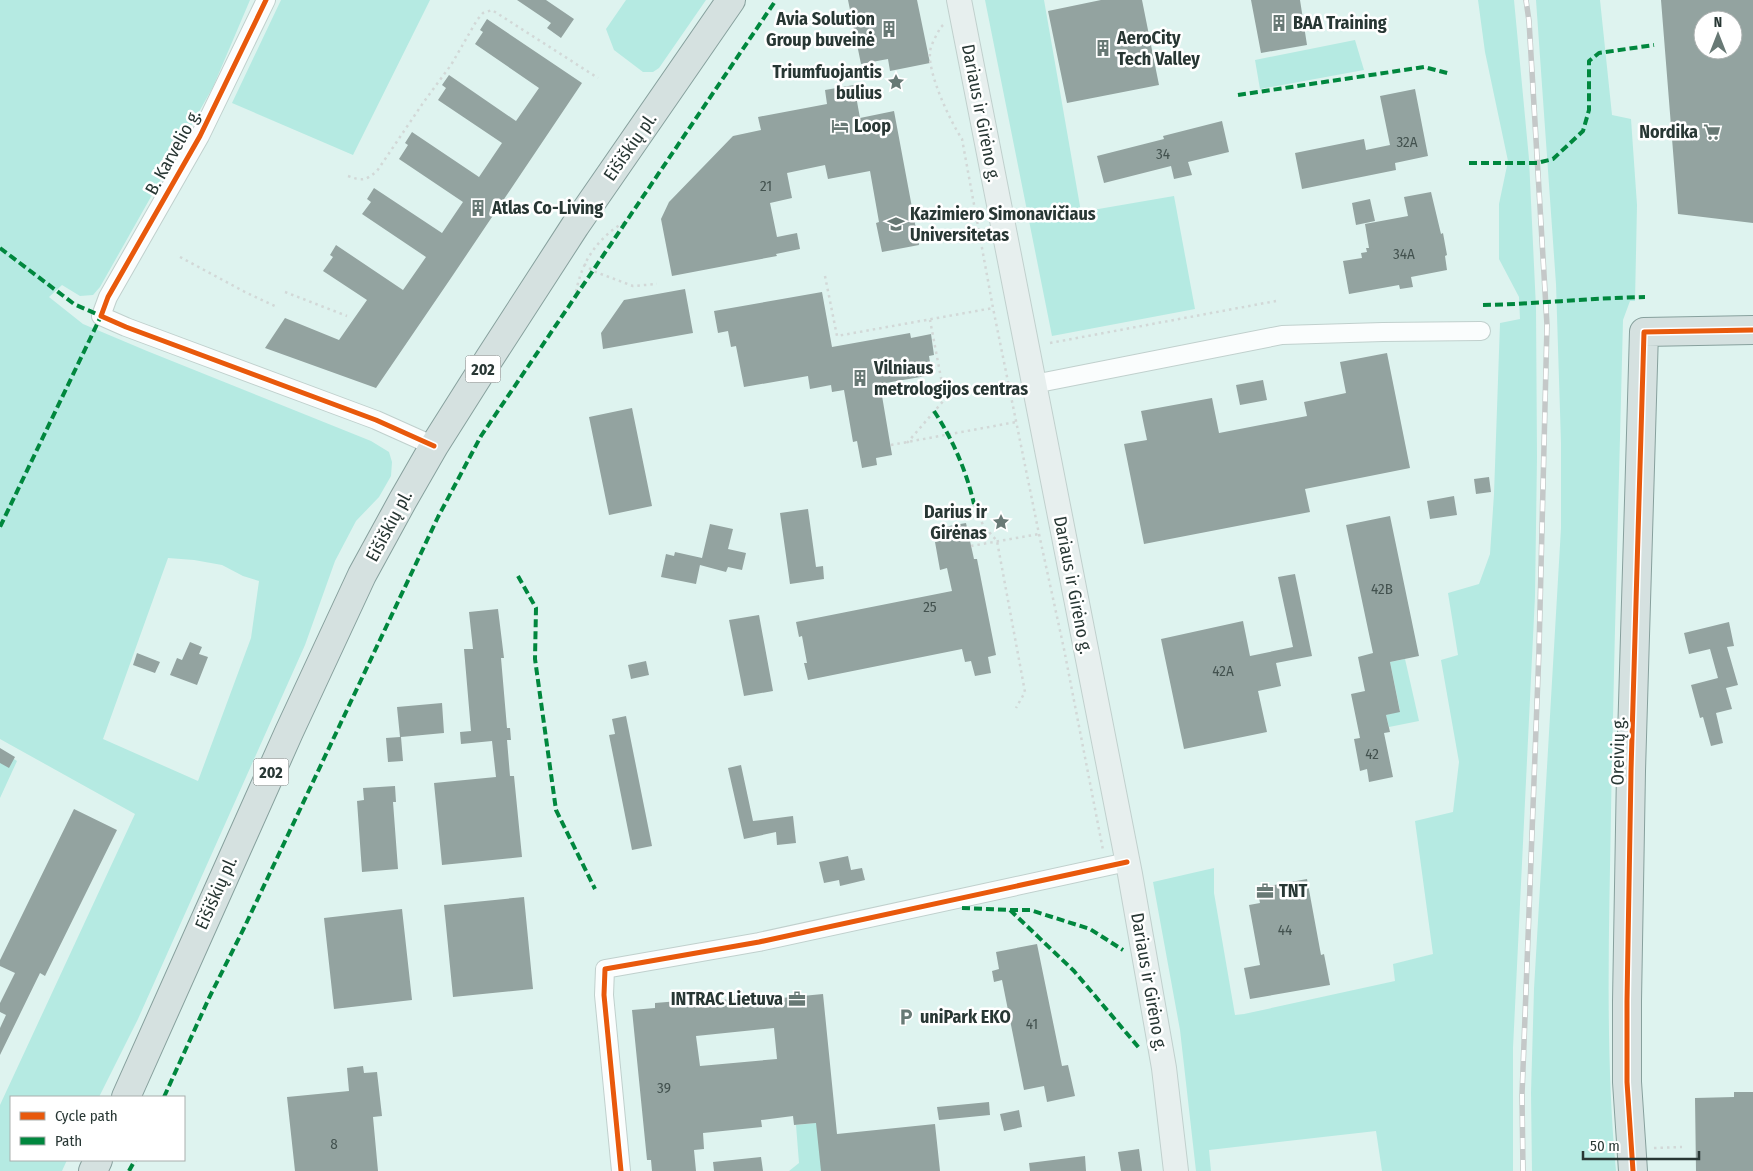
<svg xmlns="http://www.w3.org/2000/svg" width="1753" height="1171" font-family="'Fira Sans Condensed',sans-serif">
	<rect width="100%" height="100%" fill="#def3ef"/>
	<!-- green -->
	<path fill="#b5eae2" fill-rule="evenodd" d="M 0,0 L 250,0 L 213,87 L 100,287 L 93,295 L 80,296 L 62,285 L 49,297 L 83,324 L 147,351 L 371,441 L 389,452 L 392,462 L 391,476 L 379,497 L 356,521 L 335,561 L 305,645 L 138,1019 L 99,1097 L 11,1097 L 11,1160 L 67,1160 L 62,1171 L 0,1171 L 0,1105 L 135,814 L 0,739 ZM 168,558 L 194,560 L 222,565 L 243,576 L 259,581 L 251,638 L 198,781 L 103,739 Z
		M 281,0 L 430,0 L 353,155 L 232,103 Z
		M 626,0 L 706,0 L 659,68 L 653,72 L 643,72 L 614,50 L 606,29 Z
		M 985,0 L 1044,0 L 1081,212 L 1174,196 L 1195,309 L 1052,336 Z
		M 1478,0 L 1514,0 L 1529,159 L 1536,308 L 1537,457 L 1535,596 L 1513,1048 L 1513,1171 L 1382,1171 L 1376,1131 L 1209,1150 L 1211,1171 L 1196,1171 L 1180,1030 L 1153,882 L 1214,868 L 1214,893 L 1235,1015 L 1244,1014 L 1395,981 L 1393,964 L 1433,954 L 1415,821 L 1453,812 L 1459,762 L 1441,660 L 1458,655 L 1448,593 L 1479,584 L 1490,554 L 1494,494 L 1500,323 L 1520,319 L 1519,297 L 1499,259 L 1499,204 L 1508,161 L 1485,52 Z
		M 1536,0 L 1600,0 L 1612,115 L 1631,119 L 1637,205 L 1635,301 L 1630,301 L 1623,320 C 1619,484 1614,648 1611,812 C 1609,931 1605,1052 1616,1171 L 1532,1171 L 1531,1093 L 1534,989 L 1561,528 L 1561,443 L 1556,284 Z
		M 1355,40 L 1364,70 L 1260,89 L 1255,60 Z
		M 1405,659 L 1419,721 L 1389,727 L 1386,715 L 1400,711 L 1390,662 Z
		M 0,750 L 17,761 L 0,798 Z
		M 835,1121 L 821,1171 L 789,1171 L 799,1163 L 796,1125 Z"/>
	<!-- building -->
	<path fill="#93a3a0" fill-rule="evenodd" d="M 517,0 L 546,0 L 574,19 L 561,38 L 547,28 L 551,23 Z
		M 848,0 L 917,0 L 930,63 L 890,71 L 888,59 L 861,64 Z
		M 1101,0 L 1142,0 L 1159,85 L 1067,103 L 1048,11 Z
		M 1251,0 L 1300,0 L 1307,45 L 1261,53 Z
		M 1661,0 L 1753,0 L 1753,223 L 1678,214 ZM 1703,20 L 1733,20 L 1733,50 L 1703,50 Z
		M 487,19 L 582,83 L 451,278 L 376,388 L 265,348 L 285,318 L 339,340 L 367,300 L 323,271 L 333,257 L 330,255 L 336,245 L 403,290 L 426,257 L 362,214 L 371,202 L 367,199 L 374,188 L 442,233 L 463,202 L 399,159 L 408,145 L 405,143 L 412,132 L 479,177 L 502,143 L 438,100 L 446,88 L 442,85 L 449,75 L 516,121 L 539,88 L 475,44 L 483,32 L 480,30 Z
		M 854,85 L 860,118 L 894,111 L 919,245 L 882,252 L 876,223 L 879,222 L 870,171 L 828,179 L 825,165 L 787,173 L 792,198 L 770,203 L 777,237 L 797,233 L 800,249 L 776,254 L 777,256 L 672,276 L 661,219 L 669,202 L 733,136 L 761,130 L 758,117 L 827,104 L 825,90 Z
		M 1415,89 L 1428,156 L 1395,163 L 1396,170 L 1302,189 L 1295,153 L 1364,139 L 1366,150 L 1390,145 L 1380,96 Z
		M 1222,121 L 1229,152 L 1188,162 L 1192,175 L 1174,179 L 1171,166 L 1104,183 L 1097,156 L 1164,139 L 1163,136 Z
		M 1431,192 L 1441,234 L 1443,233 L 1447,255 L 1445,256 L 1447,270 L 1411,277 L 1413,287 L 1400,289 L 1399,285 L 1349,294 L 1343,261 L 1362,258 L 1361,253 L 1367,252 L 1366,248 L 1369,248 L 1365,224 L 1408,216 L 1404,197 Z
		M 1370,199 L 1375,221 L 1356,225 L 1352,203 Z
		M 685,289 L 693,333 L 603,349 L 601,333 L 624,300 Z
		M 822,292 L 832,347 L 910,333 L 911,338 L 931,334 L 934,355 L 929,356 L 932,375 L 880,384 L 892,455 L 876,458 L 877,465 L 862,468 L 857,441 L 853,442 L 844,390 L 832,392 L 831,385 L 810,389 L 808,376 L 744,387 L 736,346 L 731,347 L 728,331 L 718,333 L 714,311 Z
		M 1387,353 L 1410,468 L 1305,489 L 1310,512 L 1144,544 L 1124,444 L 1147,440 L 1141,411 L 1212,398 L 1219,433 L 1307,416 L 1304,402 L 1346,393 L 1340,362 Z
		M 1263,380 L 1267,400 L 1240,405 L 1236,385 Z
		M 632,408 L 652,506 L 609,515 L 589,417 Z
		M 1489,477 L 1491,492 L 1476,494 L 1474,479 Z
		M 1454,496 L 1457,515 L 1430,519 L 1427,501 Z
		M 808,509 L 816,567 L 823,566 L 824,579 L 790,584 L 780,513 Z
		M 1390,516 L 1419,656 L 1390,662 L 1400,712 L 1386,715 L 1390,732 L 1384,733 L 1393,777 L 1369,782 L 1367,769 L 1360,771 L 1354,739 L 1360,738 L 1351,694 L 1365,691 L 1358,657 L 1373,653 L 1346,525 Z
		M 966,523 L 974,559 L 977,559 L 996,655 L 988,657 L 991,673 L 975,676 L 971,661 L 965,662 L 962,649 L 808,680 L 804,663 L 807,663 L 802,636 L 799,637 L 796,622 L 952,591 L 947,568 L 940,570 L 935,542 L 940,541 L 938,528 Z
		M 710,524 L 733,529 L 728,549 L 746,553 L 742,570 L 728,567 L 726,572 L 700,565 L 696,584 L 661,577 L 666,554 L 674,556 L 675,552 L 702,558 Z
		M 1295,574 L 1312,656 L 1276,663 L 1281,686 L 1258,691 L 1267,732 L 1184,749 L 1161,639 L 1243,621 L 1250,656 L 1293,647 L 1278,577 Z
		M 498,609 L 504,658 L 501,658 L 507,728 L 510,728 L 511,740 L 507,740 L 510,776 L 514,776 L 522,857 L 442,865 L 434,783 L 496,777 L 492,741 L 461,744 L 460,732 L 471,731 L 464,649 L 473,649 L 469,612 Z
		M 759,615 L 773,691 L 744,696 L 729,620 Z
		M 1729,622 L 1734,646 L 1727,647 L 1738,685 L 1726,688 L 1732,709 L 1716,713 L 1723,743 L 1711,746 L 1703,717 L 1700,718 L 1691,685 L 1718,678 L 1710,649 L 1689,654 L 1684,633 Z
		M 190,642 L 202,647 L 199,654 L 208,657 L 197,685 L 170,675 L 177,658 L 182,660 Z
		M 137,653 L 160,662 L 155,673 L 133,665 Z
		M 646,661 L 649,675 L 631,679 L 628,665 Z
		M 442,703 L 444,733 L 401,737 L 403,761 L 388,762 L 386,738 L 400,737 L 397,707 Z
		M 626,716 L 652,846 L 632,850 L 609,735 L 615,734 L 612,719 Z
		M 0,748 L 15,757 L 9,768 L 0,763 Z
		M 741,765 L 753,821 L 793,816 L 796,843 L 777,845 L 776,832 L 744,839 L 728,768 Z
		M 395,786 L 396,802 L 393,802 L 398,869 L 362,872 L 357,801 L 364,800 L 363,788 Z
		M 74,809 L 117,830 L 45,976 L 40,973 L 0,1055 L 0,1028 L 6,1015 L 0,1012 L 0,1003 L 15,973 L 0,966 L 0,960 Z
		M 848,856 L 851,870 L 862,868 L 865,880 L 840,886 L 839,880 L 824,883 L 819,862 Z
		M 1307,879 L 1321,955 L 1324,954 L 1330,985 L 1250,999 L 1244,968 L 1260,965 L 1249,905 L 1260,903 L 1257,888 Z
		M 524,897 L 533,989 L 453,997 L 444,905 Z
		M 402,909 L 412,1000 L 334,1009 L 324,918 Z
		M 1037,944 L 1062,1066 L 1068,1065 L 1075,1096 L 1047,1102 L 1044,1086 L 1024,1090 L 1002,980 L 994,982 L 992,971 L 999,969 L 996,952 Z
		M 781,994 L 781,998 L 823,994 L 837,1134 L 935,1124 L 940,1171 L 821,1171 L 816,1123 L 794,1125 L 793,1116 L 761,1120 L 762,1127 L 703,1133 L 704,1149 L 694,1150 L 696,1171 L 652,1171 L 651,1160 L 647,1160 L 632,1010 L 655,1008 L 655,1003 L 679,1001 L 680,1004 ZM 774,1028 L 777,1059 L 700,1066 L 696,1036 Z
		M 363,1066 L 364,1073 L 377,1072 L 382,1116 L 373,1117 L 378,1171 L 295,1171 L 287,1097 L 349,1091 L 347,1068 Z
		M 1734,1092 L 1753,1092 L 1753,1171 L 1696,1171 L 1695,1098 L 1734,1097 Z
		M 989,1102 L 990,1115 L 939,1120 L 937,1107 Z
		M 1019,1110 L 1022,1127 L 1004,1131 L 1000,1114 Z
		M 1139,1149 L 1142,1171 L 1121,1171 L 1118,1152 Z
		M 1085,1156 L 1086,1171 L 1030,1171 L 1029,1163 Z
		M 761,1157 L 763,1171 L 714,1171 L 713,1162 Z"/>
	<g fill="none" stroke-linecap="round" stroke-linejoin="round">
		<!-- minor casing -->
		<g stroke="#c0d0cd" stroke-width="20">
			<path id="minor" d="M 266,0 L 200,136 L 108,297 L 101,316 L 126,327 L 376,420 L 434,446
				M 1034,384 L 1282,335 L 1383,332 L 1481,331
				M 621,1171 L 604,995 L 605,969 L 759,942 L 1127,862"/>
		</g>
		<!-- secondary casing -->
		<g stroke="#c0d0cd" stroke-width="26">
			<path id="secondary" d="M 959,0 L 1130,874 L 1164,1068 L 1176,1171"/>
		</g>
		<!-- primary casing -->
		<g stroke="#87a09d" stroke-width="30">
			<path id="primary" d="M 126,1097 L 289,732 L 362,575 L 403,500 L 434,446 L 489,359 L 575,226 L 731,0
				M 93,1171 L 98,1160
				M 1633,1171 L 1627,1082 L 1627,1001 L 1631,771 L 1644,332 L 1753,330"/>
		</g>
		<!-- path -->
		<path stroke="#d2d8d7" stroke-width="2.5" stroke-dasharray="2.5 4" stroke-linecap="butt" d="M 943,25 L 940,28 C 937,35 930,45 930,53 C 928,74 950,121 962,139 L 993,308 L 1039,534 L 1064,649 L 1103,850
			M 348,176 C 362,181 365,181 377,171 L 423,103 L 451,65 L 477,20 L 483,13 L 492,10 L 598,78
			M 180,257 L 245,292 L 277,307
			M 584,264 L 593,271 L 633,286 L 657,284
			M 825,276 L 837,336 L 993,308
			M 285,292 L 347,316
			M 575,298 C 580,263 597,237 628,220
			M 1050,343 L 1276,301
			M 907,443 L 945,399 L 930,320
			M 891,445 L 1016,422
			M 974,504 L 983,525 L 997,541 L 1025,692 L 1016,708
			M 971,546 L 1039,534
			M 1654,1148 L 1682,1147"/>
		<!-- minor -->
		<use href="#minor" stroke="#fafdfd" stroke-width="18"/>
		<!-- secondary -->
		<use href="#secondary" stroke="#e7efee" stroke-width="24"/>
		<!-- primary -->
		<use href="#primary" stroke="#d5e1e0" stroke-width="28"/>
		<!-- rail casing -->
		<g stroke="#c4c8c8" stroke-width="5.5">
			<path id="rail" d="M 1523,1171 L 1522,1095 L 1539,650 L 1547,325 L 1529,21 L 1526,0"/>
		</g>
		<!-- rail -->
		<use href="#rail" stroke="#fff" stroke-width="4" stroke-dasharray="11" stroke-linecap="butt"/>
		<!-- quiet -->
		<path stroke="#00873e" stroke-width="4" stroke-dasharray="8 4" stroke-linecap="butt" d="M 1238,95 L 1424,67 L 1451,74
			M 1469,163 L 1537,163 L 1553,159 L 1583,131 L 1589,110 L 1589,61 L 1599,53 L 1654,45
			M 0,248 L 74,304 L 101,316 L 0,527
			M 1483,305 C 1537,304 1591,298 1645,297
			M 934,411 C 953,440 966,470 974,504
			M 518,576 L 536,608 L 535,659 L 556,810 L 595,889
			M 962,908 L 1010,910 L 1074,971 L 1140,1049
			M 1010,910 L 1030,910 L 1090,929 L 1123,950
			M 164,1097 L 209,998 L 244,928 L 438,517 L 481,436 L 776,0
			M 129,1171 L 135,1160"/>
		<!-- cycleway casing -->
		<g stroke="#fff" stroke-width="8">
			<path id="cycleway" d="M 266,0 L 200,136 L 108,297 L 101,316 L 126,327 L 376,420 L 434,446
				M 621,1171 L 604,995 L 605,969 L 759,942 L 1127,862
				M 1633,1171 L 1627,1082 L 1627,1001 L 1631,771 L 1644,332 L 1753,330"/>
		</g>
		<!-- cycleway -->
		<use href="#cycleway" stroke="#e8590c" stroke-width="5"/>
	</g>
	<!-- icons -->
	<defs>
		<g id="building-bare" transform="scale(1.35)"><path d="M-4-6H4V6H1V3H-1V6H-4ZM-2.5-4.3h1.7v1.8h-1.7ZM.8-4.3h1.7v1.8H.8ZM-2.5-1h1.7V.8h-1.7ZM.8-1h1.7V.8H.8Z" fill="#687975" stroke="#fff" stroke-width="2.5" paint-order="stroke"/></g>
		<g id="sight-bare" transform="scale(1.35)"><path d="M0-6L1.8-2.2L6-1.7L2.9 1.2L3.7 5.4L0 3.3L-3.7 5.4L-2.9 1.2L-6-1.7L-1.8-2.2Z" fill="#687975" stroke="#fff" stroke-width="2.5" paint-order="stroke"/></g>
		<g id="hotel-bare" transform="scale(1.35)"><path d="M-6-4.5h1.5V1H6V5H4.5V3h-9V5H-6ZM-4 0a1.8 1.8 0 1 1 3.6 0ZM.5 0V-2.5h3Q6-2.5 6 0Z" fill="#687975" stroke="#fff" stroke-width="2.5" paint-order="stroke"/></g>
		<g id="supermarket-bare" transform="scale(1.35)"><path d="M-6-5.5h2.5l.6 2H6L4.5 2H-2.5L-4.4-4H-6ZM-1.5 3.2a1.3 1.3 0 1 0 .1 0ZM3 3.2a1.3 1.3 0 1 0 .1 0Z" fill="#687975" stroke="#fff" stroke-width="2.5" paint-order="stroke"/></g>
		<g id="university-bare" transform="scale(1.35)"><path d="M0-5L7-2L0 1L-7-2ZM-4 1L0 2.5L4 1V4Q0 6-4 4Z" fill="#687975" stroke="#fff" stroke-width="2.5" paint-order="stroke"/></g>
		<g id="office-bare" transform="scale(1.35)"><path d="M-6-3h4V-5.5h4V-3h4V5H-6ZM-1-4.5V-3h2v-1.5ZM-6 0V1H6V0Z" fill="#687975" stroke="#fff" stroke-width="2.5" paint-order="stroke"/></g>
		<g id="parking-bare" transform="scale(1.35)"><path d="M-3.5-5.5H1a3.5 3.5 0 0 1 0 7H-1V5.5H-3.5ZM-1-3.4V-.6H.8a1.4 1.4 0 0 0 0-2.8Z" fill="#687975" stroke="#fff" stroke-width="2.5" paint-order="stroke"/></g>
	</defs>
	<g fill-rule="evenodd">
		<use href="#building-bare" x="1279" y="23"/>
		<use href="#building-bare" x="889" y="29"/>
		<use href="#building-bare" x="1103" y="48"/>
		<use href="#sight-bare" x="896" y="82"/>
		<use href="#hotel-bare" x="840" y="126"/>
		<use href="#supermarket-bare" x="1712" y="132"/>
		<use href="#building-bare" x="478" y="208"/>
		<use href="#university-bare" x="896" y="224"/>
		<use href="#building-bare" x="860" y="378"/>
		<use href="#sight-bare" x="1001" y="522"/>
		<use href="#office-bare" x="1265" y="891"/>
		<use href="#office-bare" x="797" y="999"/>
		<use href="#parking-bare" x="906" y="1017"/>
	</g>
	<g text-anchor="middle" stroke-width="5" stroke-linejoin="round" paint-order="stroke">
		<!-- number labels -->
		<g font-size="15" fill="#43524f">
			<text x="1407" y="147">32A</text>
			<text x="1163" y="159">34</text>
			<text x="766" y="191">21</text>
			<text x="1404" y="259">34A</text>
			<text x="1382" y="594">42B</text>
			<text x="930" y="612">25</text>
			<text x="1223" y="676">42A</text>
			<text x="1372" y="759">42</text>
			<text x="1285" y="935">44</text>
			<text x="1032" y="1029">41</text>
			<text x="664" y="1093">39</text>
			<text x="334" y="1149">8</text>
		</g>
		<!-- shield labels -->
		<g fill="#fff" stroke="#687371" stroke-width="1">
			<rect x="465.5" y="355.5" width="35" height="27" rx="4"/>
			<rect x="253.5" y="758.5" width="35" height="27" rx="4"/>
		</g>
		<g font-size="16" font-weight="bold" fill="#283734">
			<text x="483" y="375">202</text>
			<text x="271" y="778">202</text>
		</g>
		<!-- poi labels -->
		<g font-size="18" font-weight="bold" fill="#283734" stroke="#fff" text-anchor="start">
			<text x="875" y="25" text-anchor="end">Avia Solution<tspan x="875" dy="21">Group buveinė</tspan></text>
			<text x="1293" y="29">BAA Training</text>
			<text x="1117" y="44">AeroCity<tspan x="1117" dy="21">Tech Valley</tspan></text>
			<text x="882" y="78" text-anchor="end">Triumfuojantis<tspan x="882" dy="21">bulius</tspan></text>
			<text x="854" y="132">Loop</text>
			<text x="1698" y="138" text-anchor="end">Nordika</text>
			<text x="492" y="214">Atlas Co-Living</text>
			<text x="910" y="220">Kazimiero Simonavičiaus<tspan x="910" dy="21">Universitetas</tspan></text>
			<text x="874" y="374">Vilniaus<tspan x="874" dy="21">metrologijos centras</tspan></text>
			<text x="987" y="518" text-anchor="end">Darius ir<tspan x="987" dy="21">Girėnas</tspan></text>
			<text x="1279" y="897">TNT</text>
			<text x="783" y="1005" text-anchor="end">INTRAC Lietuva</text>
			<text x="920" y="1023">uniPark EKO</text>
		</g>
		<!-- street labels -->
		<g font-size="18" fill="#283734" stroke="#fff">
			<text transform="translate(981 113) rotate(79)" y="6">Dariaus ir Girėno g.</text>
			<text transform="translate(630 147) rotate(-55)" y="6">Eišiškių pl.</text>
			<text transform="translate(173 152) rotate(-61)" y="6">B. Karvelio g.</text>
			<text transform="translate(389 526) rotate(-62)" y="6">Eišiškių pl.</text>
			<text transform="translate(1073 585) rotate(79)" y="6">Dariaus ir Girėno g.</text>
			<text transform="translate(1618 751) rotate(-89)" y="6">Oreivių g.</text>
			<text transform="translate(216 893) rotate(-66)" y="6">Eišiškių pl.</text>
			<text transform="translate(1149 982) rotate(80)" y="6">Dariaus ir Girėno g.</text>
		</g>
	</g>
	<!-- legend -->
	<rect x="10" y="1096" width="175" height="65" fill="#ffffff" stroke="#a9afae"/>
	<rect x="20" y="1112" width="25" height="8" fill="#e8590c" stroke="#a9afae"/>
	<text x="55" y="1121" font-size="15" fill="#283734">Cycle path</text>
	<rect x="20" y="1137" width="25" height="8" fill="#00873e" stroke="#a9afae"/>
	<text x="55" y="1146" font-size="15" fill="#283734">Path</text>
	<!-- north arrow -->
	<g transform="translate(1718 35)"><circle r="24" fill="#ffffff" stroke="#a9afae"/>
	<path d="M0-4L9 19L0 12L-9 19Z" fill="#687975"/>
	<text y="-8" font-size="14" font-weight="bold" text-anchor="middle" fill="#283734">N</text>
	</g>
	<!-- scale -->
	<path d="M1583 1151v8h116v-8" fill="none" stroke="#283734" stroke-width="2.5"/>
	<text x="1590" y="1151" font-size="15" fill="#283734" stroke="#ffffff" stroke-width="4" paint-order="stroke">50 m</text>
</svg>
